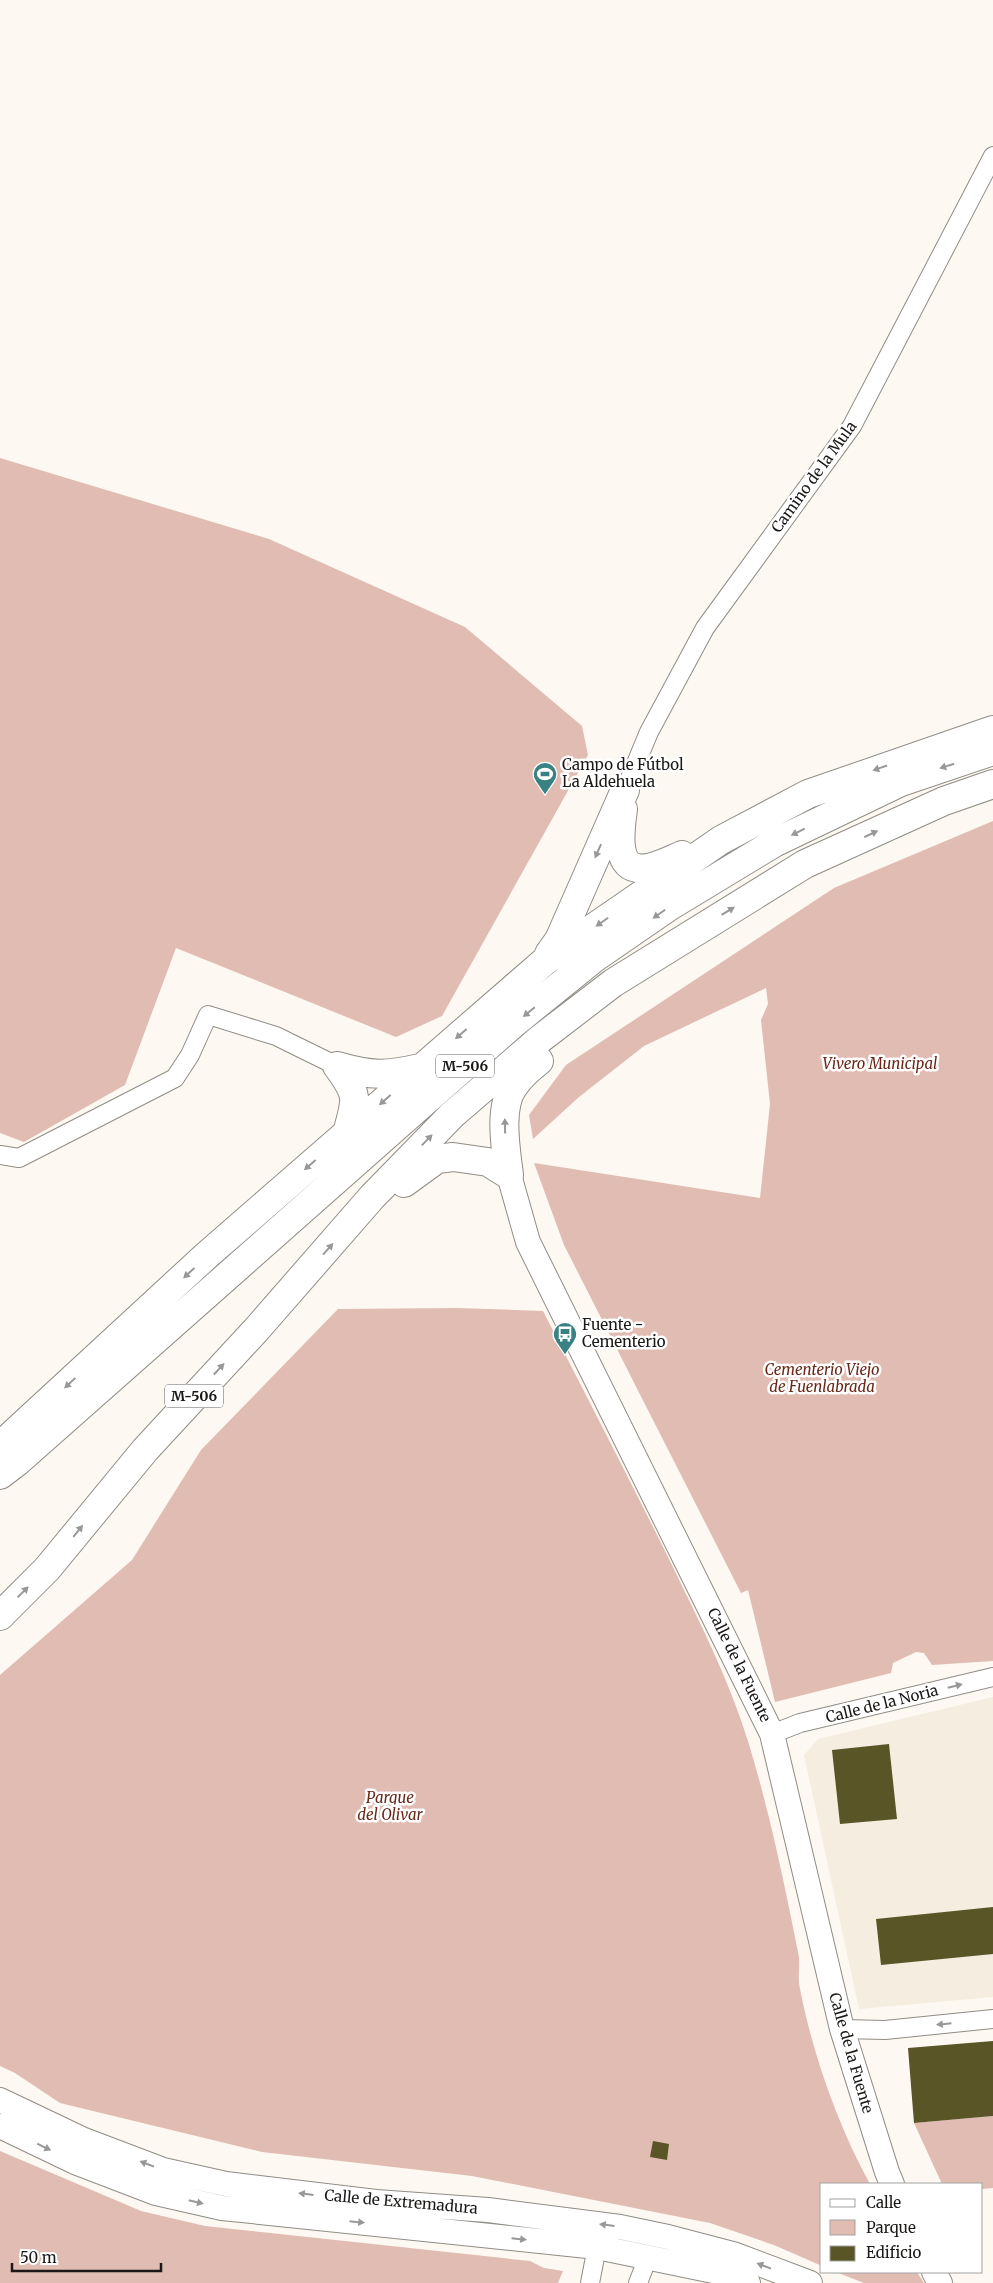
<svg xmlns="http://www.w3.org/2000/svg" width="993" height="2283" font-family="Merriweather,serif">
	<rect width="100%" height="100%" fill="#fdf8f1"/>
	<!-- built -->
	<path fill="#f5eddf" d="M 993,1697 L 993,1997 L 859,2009 L 804,1755 L 818,1739 Z"/>
	<!-- green -->
	<path fill="#e0bcb2" d="M 0,458 L 269,539 L 465,627 L 582,726 L 588,755 L 442,1016 L 396,1037 L 176,948 L 125,1085 L 24,1142 L 0,1133 Z
		M 993,821 L 993,1661 L 932,1665 L 924,1653 L 916,1652 L 893,1663 L 891,1673 L 775,1702 L 748,1590 L 741,1593 L 564,1245 L 534,1163 L 760,1198 L 770,1104 L 761,1020 L 768,1004 L 766,988 L 644,1046 L 579,1097 L 533,1139 L 529,1115 L 566,1065 L 834,888 Z
		M 458,1308 L 543,1311 C 585,1394 628,1476 669,1559 C 698,1619 728,1677 748,1741 C 769,1810 784,1881 798,1952 C 801,1964 797,1977 800,1989 C 813,2055 838,2126 870,2184 L 822,2184 L 822,2266 L 774,2245 L 710,2223 L 472,2176 L 262,2152 L 60,2103 L 15,2073 L 0,2066 L 0,1675 L 132,1560 L 201,1450 L 338,1309 Z
		M 993,2116 L 993,2188 L 982,2189 L 982,2184 L 942,2184 L 914,2123 Z
		M 0,2151 L 141,2211 L 205,2226 L 530,2261 L 544,2268 L 563,2271 L 558,2283 L 0,2283 Z
		M 836,2272 L 917,2272 L 924,2283 L 864,2283 Z"/>
	<!-- building -->
	<path fill="#595526" d="M 889,1744 L 897,1819 L 840,1824 L 832,1750 Z
		M 993,1907 L 993,1954 L 881,1965 L 876,1919 Z
		M 993,2041 L 993,2116 L 914,2123 L 908,2048 Z
		M 653,2141 L 669,2144 L 667,2160 L 650,2157 Z"/>
	<g fill="none" stroke-linecap="round" stroke-linejoin="round">
		<!-- street casing -->
		<g stroke="#908d86" stroke-width="20">
			<path id="street" d="M 625,790 L 649,732 L 705,628 L 852,426 L 993,156
				M 0,1155 L 19,1158 L 175,1078 L 190,1055 L 208,1015 L 276,1036 L 337,1066
				M 772,1734 L 800,1723 L 993,1677
				M 842,2029 L 885,2030 L 993,2019
				M 590,2283 L 597,2247
				M 638,2283 L 648,2257"/>
		</g>
		<!-- secondary casing -->
		<g stroke="#908d86" stroke-width="26">
			<path id="secondary" d="M 509,1175 L 528,1242 L 772,1734 L 842,2029 L 887,2172 L 892,2184
				M 0,2100 L 84,2140 L 163,2170 L 226,2184 L 376,2202 L 488,2210 L 620,2227 L 668,2237 L 733,2254 L 810,2283
				M 0,2126 L 75,2162 L 156,2193 L 222,2208 L 597,2247 L 723,2273 L 748,2283
				M 934,2272 L 940,2283"/>
		</g>
		<!-- highway casing -->
		<g stroke="#908d86" stroke-width="30">
			<path id="highway" d="M 623,809 C 621,825 614,865 637,868 C 651,871 670,860 682,855
				M 549,954 L 559,940 L 625,790
				M 337,1066 C 372,1076 385,1076 420,1068
				M 337,1066 C 359,1096 357,1098 347,1133
				M 509,1175 C 506,1150 498,1107 514,1086 C 520,1077 530,1068 539,1061
				M 404,1183 L 437,1159 L 453,1157 L 488,1162 L 509,1175
				M 0,1446 L 207,1255 L 545,961 L 721,840 L 808,794 L 993,730
				M 0,1475 L 17,1462 L 424,1102 L 514,1023 L 593,959 L 670,906 L 774,843 L 901,782 L 993,751
				M 0,1616 L 47,1569 L 145,1450 L 256,1330 L 372,1197 L 452,1115 L 540,1039 L 613,983 L 805,864 L 944,801 L 993,784"/>
		</g>
		<!-- street -->
		<use href="#street" stroke="#fff" stroke-width="18"/>
		<!-- secondary -->
		<use href="#secondary" stroke="#fff" stroke-width="24"/>
		<!-- highway -->
		<use href="#highway" stroke="#fff" stroke-width="28"/>
	</g>
	<!-- one-way arrows -->
	<defs><path id="oneway-solid" d="M-6-.8H1V-3.2L6.5 0L1 3.2V.8H-6Z" transform="scale(1.25)"/></defs>
	<g fill="#989897">
		<use href="#oneway-solid" transform="translate(947 766) rotate(162)"/>
		<use href="#oneway-solid" transform="translate(880 768) rotate(161)"/>
		<use href="#oneway-solid" transform="translate(798 832) rotate(154)"/>
		<use href="#oneway-solid" transform="translate(871 834) rotate(-25)"/>
		<use href="#oneway-solid" transform="translate(598 851) rotate(114)"/>
		<use href="#oneway-solid" transform="translate(728 911) rotate(-31)"/>
		<use href="#oneway-solid" transform="translate(659 914) rotate(145)"/>
		<use href="#oneway-solid" transform="translate(602 922) rotate(145)"/>
		<use href="#oneway-solid" transform="translate(529 1012) rotate(141)"/>
		<use href="#oneway-solid" transform="translate(461 1034) rotate(139)"/>
		<use href="#oneway-solid" transform="translate(385 1100) rotate(139)"/>
		<use href="#oneway-solid" transform="translate(505 1126) rotate(-91)"/>
		<use href="#oneway-solid" transform="translate(427 1140) rotate(-46)"/>
		<use href="#oneway-solid" transform="translate(310 1165) rotate(139)"/>
		<use href="#oneway-solid" transform="translate(328 1249) rotate(-48)"/>
		<use href="#oneway-solid" transform="translate(189 1273) rotate(137)"/>
		<use href="#oneway-solid" transform="translate(219 1369) rotate(-47)"/>
		<use href="#oneway-solid" transform="translate(70 1383) rotate(137)"/>
		<use href="#oneway-solid" transform="translate(78 1531) rotate(-51)"/>
		<use href="#oneway-solid" transform="translate(23 1592) rotate(-45)"/>
		<use href="#oneway-solid" transform="translate(955 1686) rotate(-14)"/>
		<use href="#oneway-solid" transform="translate(944 2024) rotate(174)"/>
		<use href="#oneway-solid" transform="translate(44 2147) rotate(26)"/>
		<use href="#oneway-solid" transform="translate(147 2164) rotate(-159)"/>
		<use href="#oneway-solid" transform="translate(306 2194) rotate(-173)"/>
		<use href="#oneway-solid" transform="translate(196 2202) rotate(13)"/>
		<use href="#oneway-solid" transform="translate(357 2222) rotate(6)"/>
		<use href="#oneway-solid" transform="translate(607 2225) rotate(-173)"/>
		<use href="#oneway-solid" transform="translate(519 2239) rotate(6)"/>
		<use href="#oneway-solid" transform="translate(764 2266) rotate(-159)"/>
	</g>
	<!-- icons -->
	<defs>
		<g id="stadium-pin" transform="scale(1.25)"><path d="M0 17L-7.5 6A9.5 9.5 0 1 1 7.5 6Z" fill="#398283" stroke="#fff"/><path d="M0-5a6.5 5 0 1 0 0 10a6.5 5 0 1 0 0-10ZM-3.5-1.8h7v3.6h-7Z" fill="#fff"/></g>
		<g id="bus-pin" transform="scale(1.25)"><path d="M0 17L-7.5 6A9.5 9.5 0 1 1 7.5 6Z" fill="#398283" stroke="#fff"/><path d="M-5-6H5V4H4V6H2V4H-2V6H-4V4H-5ZM-3.5-4V0h7V-4ZM-3.5 1.2v1.5H-2V1.2ZM2 1.2v1.5H3.5V1.2Z" fill="#fff"/></g>
	</defs>
	<g fill-rule="evenodd">
		<use href="#stadium-pin" x="545" y="774"/>
		<use href="#bus-pin" x="565" y="1334"/>
	</g>
	<g text-anchor="middle" stroke-width="5" stroke-linejoin="round" paint-order="stroke">
		<!-- shield labels -->
		<g fill="#fff" stroke="#5f5e5d" stroke-width="1">
			<rect x="436" y="1054.5" width="58" height="23" rx="4"/>
			<rect x="165" y="1384.5" width="58" height="23" rx="4"/>
		</g>
		<g font-size="14" font-weight="bold" fill="#1b1917">
			<text x="465" y="1071">M-506</text>
			<text x="194" y="1401">M-506</text>
		</g>
		<!-- street labels -->
		<g font-size="15" fill="#1b1917" stroke="#fff">
			<text transform="translate(814 477) rotate(-54)" y="5">Camino de la Mula</text>
			<text transform="translate(739 1665) rotate(64)" y="5">Calle de la Fuente</text>
			<text transform="translate(882 1704) rotate(-14)" y="5">Calle de la Noria</text>
			<text transform="translate(851 2053) rotate(74)" y="5">Calle de la Fuente</text>
			<text transform="translate(401 2202) rotate(5)" y="5">Calle de Extremadura</text>
		</g>
		<!-- poi labels -->
		<g font-size="15" fill="#1b1917" stroke="#fff" text-anchor="start">
			<text x="562" y="770">Campo de Fútbol<tspan x="562" dy="17">La Aldehuela</tspan></text>
			<text x="582" y="1330">Fuente -<tspan x="582" dy="17">Cementerio</tspan></text>
		</g>
		<!-- park labels -->
		<g font-size="15" font-style="italic" fill="#682717" stroke="#fff">
			<text x="880" y="1069">Vivero Municipal</text>
			<text x="822" y="1375">Cementerio Viejo<tspan x="822" dy="17">de Fuenlabrada</tspan></text>
			<text x="390" y="1803">Parque<tspan x="390" dy="17">del Olivar</tspan></text>
		</g>
	</g>
	<!-- legend -->
	<rect x="820" y="2183" width="162" height="90" fill="#ffffff" stroke="#a4a3a2"/>
	<rect x="830" y="2199" width="25" height="8" fill="#ffffff" stroke="#a4a3a2"/>
	<text x="866" y="2208" font-size="15" fill="#1b1917">Calle</text>
	<rect x="830" y="2220" width="25" height="15" fill="#e0bcb2" stroke="#a4a3a2"/>
	<text x="866" y="2233" font-size="15" fill="#1b1917">Parque</text>
	<rect x="830" y="2246" width="25" height="15" fill="#595526" stroke="#a4a3a2"/>
	<text x="866" y="2258" font-size="15" fill="#1b1917">Edificio</text>
	<!-- scale -->
	<path d="M12 2263v8h149v-8" fill="none" stroke="#1b1917" stroke-width="2.5"/>
	<text x="20" y="2263" font-size="15" fill="#1b1917" stroke="#ffffff" stroke-width="4" paint-order="stroke">50 m</text>
</svg>
